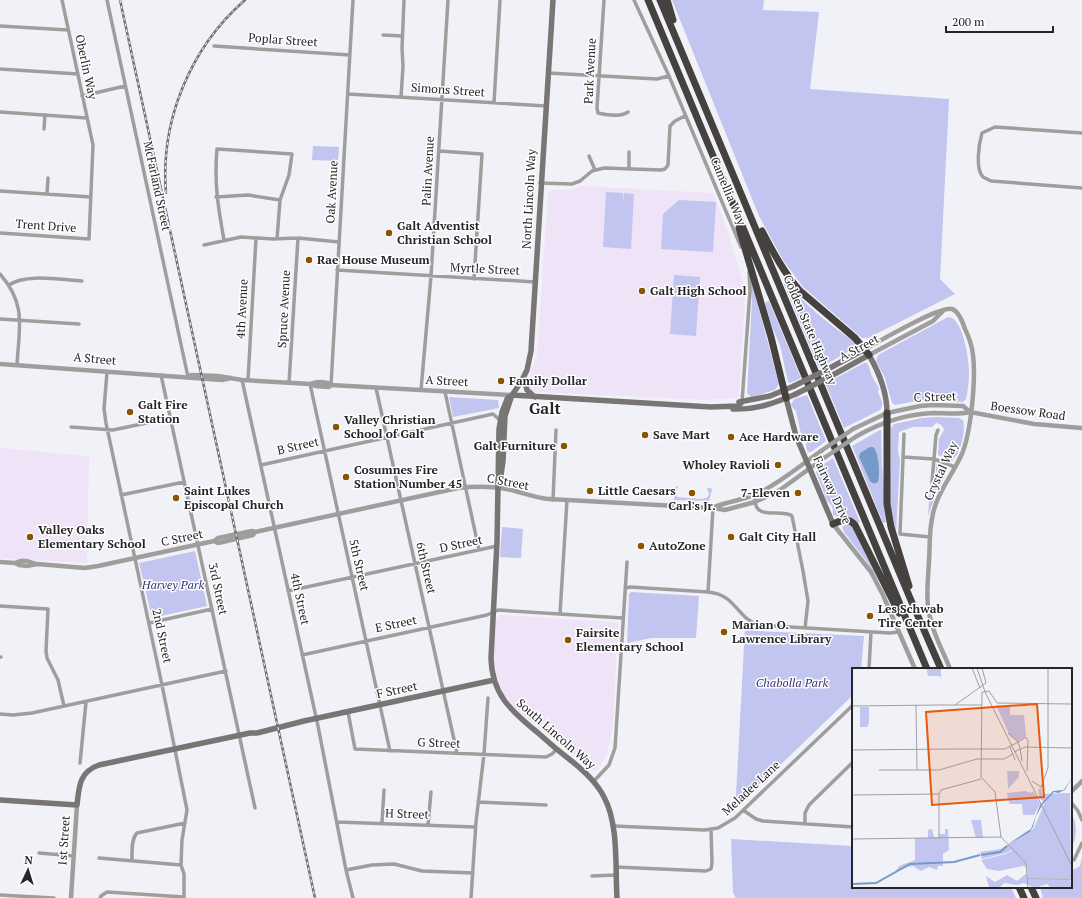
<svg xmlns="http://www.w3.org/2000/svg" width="1082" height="898" font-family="'PT Serif',serif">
	<rect width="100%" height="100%" fill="#f1f2f7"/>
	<!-- education -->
	<path fill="#efe3f7" d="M 581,186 L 713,193 L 726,226 L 743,282 L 745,296 L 739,395 L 736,398 L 706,400 L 536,392 L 531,390 L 529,387 L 528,382 L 537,354 L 548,192 L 552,190 L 571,190 Z
		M 0,448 L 89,456 L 87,563 L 0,558 Z
		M 500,615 L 616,622 L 618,623 L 613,724 L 607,753 L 601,765 L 597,770 L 592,770 L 516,709 L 503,693 L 496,673 L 494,655 L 496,619 Z"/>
	<!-- green -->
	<path fill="#c1c5ef" d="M 672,0 L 764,0 L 763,10 L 819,12 L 810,89 L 949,99 L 940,279 L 955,294 L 868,338 L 862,338 L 803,287 L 783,260 L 759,216 Z
		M 313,146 L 339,147 L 338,161 L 312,160 Z
		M 606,192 L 623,193 L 623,203 L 624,193 L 634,194 L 631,249 L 603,247 Z
		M 679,200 L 716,202 L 713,252 L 661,249 L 663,214 Z
		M 674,275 L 700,277 L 696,336 L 670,334 Z
		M 750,276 L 779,384 L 775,390 L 751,397 L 747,393 L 752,301 Z
		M 788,283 C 802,303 834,328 855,342 L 856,344 L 855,348 L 819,368 L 784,284 Z
		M 769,301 L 801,378 L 790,383 L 788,382 L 780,345 L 772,327 L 765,303 Z
		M 948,317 C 963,317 969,360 969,372 C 969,381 968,390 966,399 L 963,402 L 922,400 L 895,405 L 892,403 L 885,378 L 876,361 L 878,355 Z
		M 864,363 L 867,363 C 870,367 870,372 872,376 C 874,381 877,384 879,389 L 878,392 C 880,398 885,404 880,410 L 844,428 L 826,385 L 836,378 Z
		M 807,395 L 826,441 L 811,452 L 808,452 C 805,446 807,443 805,436 L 801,434 L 796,411 L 793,408 L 791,405 L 794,399 Z
		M 449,397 L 498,400 L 499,408 L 453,417 Z
		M 936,417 L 959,418 L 963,420 C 966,430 961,455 951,461 L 938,455 L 939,439 L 944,430 C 943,426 941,424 936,423 L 932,427 L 913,427 L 899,432 L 898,451 L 900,460 L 896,534 L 890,504 L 891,428 L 894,424 L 922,418 Z
		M 880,430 L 881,430 L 882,466 L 887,522 L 883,523 L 852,446 Z
		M 833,458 L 860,522 L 857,523 C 847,511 844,519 833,515 C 833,509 833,505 827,501 L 816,472 L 818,468 Z
		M 936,464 L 945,467 L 947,471 L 935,497 L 928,516 L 930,483 L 936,484 Z
		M 676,486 L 678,487 L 676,492 L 677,497 L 700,499 L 707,498 L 709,494 L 707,488 L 711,488 L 712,490 L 709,501 L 674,500 Z
		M 846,524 L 852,526 L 879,581 L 867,562 L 844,532 L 842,527 Z
		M 502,527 L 523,529 L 521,558 L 500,557 Z
		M 195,551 L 207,606 L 152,618 L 139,563 Z
		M 631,592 L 699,596 L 696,638 L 652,638 L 627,643 L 629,594 Z
		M 745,628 L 747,628 L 757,631 L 864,636 L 861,669 L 853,669 L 853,695 L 741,803 L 736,798 L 736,795 Z
		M 1071,813 C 1078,824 1077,838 1071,849 Z
		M 731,839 L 853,846 L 853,887 L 1011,887 L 1016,898 L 736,898 L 733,893 Z
		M 1082,857 L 1082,898 L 1043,898 L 1040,887 L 1071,887 L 1071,869 L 1075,869 L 1080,866 Z"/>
	<!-- water -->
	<path fill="#749ac9" d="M 870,447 L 873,447 C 879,452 880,474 878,482 C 875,484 873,484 870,481 L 859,457 L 860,453 Z"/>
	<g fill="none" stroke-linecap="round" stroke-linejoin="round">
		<!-- minor -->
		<path stroke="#a09d9d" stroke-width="3.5" d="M 107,0 L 188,377
			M 604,0 L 597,108 L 598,113 C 607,115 621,117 628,112
			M 634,0 L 669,76 L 741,247
			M 0,26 L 68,30
			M 383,35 L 402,36
			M 214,46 L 350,55
			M 0,69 L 78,74
			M 548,73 L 657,79 L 669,76
			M 348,94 L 546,106
			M 82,96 L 125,86
			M 401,97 L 403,66 L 402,48 L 404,0
			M 494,103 L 500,0
			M 0,112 L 87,118
			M 44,129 L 45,115
			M 1082,133 L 995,127 L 982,133 C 979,143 975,169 983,177 C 985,178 989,180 991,181 L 1082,188
			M 439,151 L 482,154 L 474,279
			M 589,156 L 595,170
			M 629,168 L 629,152
			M 540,183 L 572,184 L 580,181 L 592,171 L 604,168 L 661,170 L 665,169 L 668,165 L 670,126 L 675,121 L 685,116
			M 0,191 L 91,197
			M 47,194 L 48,178
			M 216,197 L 248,195 L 280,200
			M 0,233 L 89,239 L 93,145 L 62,0
			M 224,240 C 218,207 214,182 217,149 L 292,154 L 289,175 L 280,200 L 277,239
			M 204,245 L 241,237 L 273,239 L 298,238 L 339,242
			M 337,270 L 535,282
			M 0,274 C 27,305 19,327 17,365
			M 9,285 C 25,273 62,280 82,281
			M 0,319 L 79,324
			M 107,372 L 104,409 L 106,423 L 162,685 L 187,810 L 182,840 L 181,865 L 184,874 L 184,898
			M 161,375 L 255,808
			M 242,380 L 318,726 L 346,870 L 372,865 L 394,864 L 422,871 L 473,873
			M 248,380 L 256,238
			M 289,383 L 298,238
			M 310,384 L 390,751
			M 331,385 L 353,0
			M 376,388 L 457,753
			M 421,390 L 431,276 L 448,0
			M 445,392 L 479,550
			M 742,402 L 750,291 L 749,272
			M 71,427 L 113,430 L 170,418
			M 904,434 L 900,534 L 930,537
			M 903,457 L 934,459 L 955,467
			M 261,465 L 493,414 L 501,421
			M 932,482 L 936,435 L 938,430
			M 121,495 L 184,482
			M 760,495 L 755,497 C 753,522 781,508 792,516 L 803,571 L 808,601 L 805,628
			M 553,500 L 556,430
			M 626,588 L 630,587 L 708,592 C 736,594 737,619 759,625 L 890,633 L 898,632
			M 288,591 L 497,546
			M 708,592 L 713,508
			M 0,606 L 48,609 L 46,651 L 47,658 L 58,680 L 64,706
			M 560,614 L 567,500
			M 149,623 L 212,609
			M 302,655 L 487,615 L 498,610 L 623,618
			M 0,657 L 1,657
			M 869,669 L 871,632
			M 348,712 L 355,749 L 546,757 L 552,754 L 557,749
			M 0,714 L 13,715 L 32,713 L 226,671
			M 80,763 L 86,702
			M 594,781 L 609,765 L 615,748 L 627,562
			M 478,802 L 546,805
			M 1071,802 L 1078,811 L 1082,820
			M 743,810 L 756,819 L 763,821 L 853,827
			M 337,822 L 475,827
			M 382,823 L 384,790
			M 805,824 L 805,813 L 809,805 L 853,762
			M 428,825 L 431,792
			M 614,826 L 705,830 L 718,828 L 735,818 L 853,705
			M 39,853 L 74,856
			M 99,858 L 181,865
			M 132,860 C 132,852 131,839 137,833 L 185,823
			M 1074,860 L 1082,843
			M 616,867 L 706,871 L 711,869 L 712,863 L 711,829
			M 346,870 L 353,898
			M 592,876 L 616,875
			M 0,895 L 54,898
			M 100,898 L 101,896 L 107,892 L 184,897
			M 471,898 L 476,822 L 484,754 L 488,698"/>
		<!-- tertiary -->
		<path stroke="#a09d9d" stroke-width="4.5" d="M 865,349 C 880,341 939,306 952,309 C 959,311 963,323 965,329 C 969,337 972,346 973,355 C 976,379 971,435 961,456 C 951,477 935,496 932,519 C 929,533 930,547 929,561 C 928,581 925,602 931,621 C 935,638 944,653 950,669
			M 869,355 L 933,321 L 943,311
			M 0,364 L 222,380 L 231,378
			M 189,376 L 192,375 L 218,376 L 242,380 L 310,384 C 316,382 325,381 331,385
			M 310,384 L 315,386 L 329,387 L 331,385 L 512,395
			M 853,429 L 887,413 L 920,406 L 933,405 L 963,406 L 970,412
			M 857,436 C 880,423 906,414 933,413 C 946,413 958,415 970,412 L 1034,424 L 1082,428
			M 714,507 C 729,501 745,500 759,493 C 781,482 801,465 821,451
			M 833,524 L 871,572 L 883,595 L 915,669
			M 214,541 L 218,543 L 253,535 L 255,532
			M 0,562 L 15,563 L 19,565 L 27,566 L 37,564 L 85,568 L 98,566 L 214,541 L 218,538 L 252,531 L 255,532 L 458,488 C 476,486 494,486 511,490 C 524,493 536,498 549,499 L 713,508 L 725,510 L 755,502 L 780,490 L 824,458
			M 15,563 C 22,559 28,561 36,564
			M 1071,792 L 1082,781
			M 71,898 L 77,805"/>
		<!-- secondary -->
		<path stroke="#787574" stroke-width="5.5" d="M 828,369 L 865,349
			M 831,376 L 869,355 C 880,374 887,392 887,413
			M 524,378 L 527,390 L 535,397
			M 512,395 L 507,399 L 506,402 L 502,412 L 499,429 L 497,542 L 491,658 C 492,694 510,710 537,732 C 549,743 561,753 574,763 C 586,773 597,783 604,797 C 619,825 615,867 617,898
			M 512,395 L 711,407 L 738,406 L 742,402
			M 786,398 L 796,436 L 833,524
			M 739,402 L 770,396 L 794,386
			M 733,409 C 756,410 775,403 796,394
			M 500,482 L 503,461 L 505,416 L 512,395 L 521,382 L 527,370 L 531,351 L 553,0
			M 0,800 L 77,805 C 79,787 79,772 99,765 L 250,733 L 257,733 L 304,721 L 494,680"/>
		<!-- motorway -->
		<path stroke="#45413f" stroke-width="7" d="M 648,0 L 927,669
			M 660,0 L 910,598 L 941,669
			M 667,0 L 673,20
			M 739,228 L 771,337 L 786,398
			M 762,231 C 773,252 784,273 800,291 L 855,338 L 869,355
			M 887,413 L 887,504 L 891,527 L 909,586
			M 833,524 C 842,520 848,517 855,525 L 899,613
			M 1019,887 L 1024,898
			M 1031,887 L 1036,898"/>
		<!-- rail casing -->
		<g stroke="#6f7073" stroke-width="2.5">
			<path id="rail" d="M 120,0 L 315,898
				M 166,193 C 160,121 190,48 245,0"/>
		</g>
		<!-- rail -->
		<use href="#rail" stroke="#fff" stroke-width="1" stroke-dasharray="3" stroke-linecap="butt"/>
		<!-- tertiary-bridge -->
		<path stroke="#a09d9d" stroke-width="4.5" d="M 821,451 L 853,429
			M 824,458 L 857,436"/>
		<!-- secondary-bridge -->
		<path stroke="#787574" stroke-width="5.5" d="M 794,386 L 828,369
			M 796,394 L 831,376"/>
	</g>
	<!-- markers -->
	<g fill="#895500" stroke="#fff" stroke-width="1.5">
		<circle cx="389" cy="233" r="4"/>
		<circle cx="309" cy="260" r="4"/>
		<circle cx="642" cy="291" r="4"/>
		<circle cx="501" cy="381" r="4"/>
		<circle cx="130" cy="412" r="4"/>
		<circle cx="336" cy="427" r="4"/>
		<circle cx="645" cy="435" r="4"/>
		<circle cx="731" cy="437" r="4"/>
		<circle cx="564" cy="446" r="4"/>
		<circle cx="778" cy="465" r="4"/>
		<circle cx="346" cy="477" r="4"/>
		<circle cx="590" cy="491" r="4"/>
		<circle cx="692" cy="493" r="4"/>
		<circle cx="798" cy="493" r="4"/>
		<circle cx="176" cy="498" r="4"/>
		<circle cx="30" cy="537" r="4"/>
		<circle cx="731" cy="537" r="4"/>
		<circle cx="641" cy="546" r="4"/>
		<circle cx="870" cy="616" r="4"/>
		<circle cx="724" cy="632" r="4"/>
		<circle cx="568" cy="640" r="4"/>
	</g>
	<g text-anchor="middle" stroke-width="3" stroke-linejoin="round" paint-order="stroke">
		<!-- street labels -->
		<g font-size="12" fill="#262628" stroke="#fff">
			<text transform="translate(283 40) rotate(4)" y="4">Poplar Street</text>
			<text transform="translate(86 67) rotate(78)" y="4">Oberlin Way</text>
			<text transform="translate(590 71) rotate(-87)" y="4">Park Avenue</text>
			<text transform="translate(448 90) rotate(4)" y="4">Simons Street</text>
			<text transform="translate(428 171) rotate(-87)" y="4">Palin Avenue</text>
			<text transform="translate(157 186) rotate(78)" y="4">McFarland Street</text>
			<text transform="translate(728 191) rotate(67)" y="4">Camellia Way</text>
			<text transform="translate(332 192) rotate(-87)" y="4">Oak Avenue</text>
			<text transform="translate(529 199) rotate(-87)" y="4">North Lincoln Way</text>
			<text transform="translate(46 226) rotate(4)" y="4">Trent Drive</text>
			<text transform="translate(485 269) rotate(3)" y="4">Myrtle Street</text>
			<text transform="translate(242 309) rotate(-87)" y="4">4th Avenue</text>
			<text transform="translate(284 309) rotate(-87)" y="4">Spruce Avenue</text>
			<text transform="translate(810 330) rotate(67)" y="4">Golden State Highway</text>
			<text transform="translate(859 348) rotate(-28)" y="4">A Street</text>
			<text transform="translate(95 359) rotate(5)" y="4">A Street</text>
			<text transform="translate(447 381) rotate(3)" y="4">A Street</text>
			<text transform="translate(935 397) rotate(-2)" y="4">C Street</text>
			<text transform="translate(1028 411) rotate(8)" y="4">Boessow Road</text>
			<text transform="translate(298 446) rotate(-13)" y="4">B Street</text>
			<text transform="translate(941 471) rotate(-65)" y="4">Crystal Way</text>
			<text transform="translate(508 482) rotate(11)" y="4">C Street</text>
			<text transform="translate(832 490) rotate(65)" y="4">Fairway Drive</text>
			<text transform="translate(182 538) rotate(-12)" y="4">C Street</text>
			<text transform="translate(461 544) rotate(-12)" y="4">D Street</text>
			<text transform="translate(359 565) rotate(77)" y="4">5th Street</text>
			<text transform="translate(426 568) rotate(77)" y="4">6th Street</text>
			<text transform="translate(218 589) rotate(78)" y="4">3rd Street</text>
			<text transform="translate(300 599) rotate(78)" y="4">4th Street</text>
			<text transform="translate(396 624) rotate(-12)" y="4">E Street</text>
			<text transform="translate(162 636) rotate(78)" y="4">2nd Street</text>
			<text transform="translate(397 690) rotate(-12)" y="4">F Street</text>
			<text transform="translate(556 734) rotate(41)" y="4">South Lincoln Way</text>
			<text transform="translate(439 743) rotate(2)" y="4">G Street</text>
			<text transform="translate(751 788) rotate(-43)" y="4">Meladee Lane</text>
			<text transform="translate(407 814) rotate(2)" y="4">H Street</text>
			<text transform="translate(64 841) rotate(-86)" y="4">1st Street</text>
		</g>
		<!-- poi labels -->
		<g font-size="12" font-weight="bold" fill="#262628" stroke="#fff" text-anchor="start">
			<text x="397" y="230">Galt Adventist<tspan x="397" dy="14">Christian School</tspan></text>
			<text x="317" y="264">Rae House Museum</text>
			<text x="650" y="295">Galt High School</text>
			<text x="509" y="385">Family Dollar</text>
			<text x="138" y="409">Galt Fire<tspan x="138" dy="14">Station</tspan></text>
			<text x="344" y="424">Valley Christian<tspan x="344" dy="14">School of Galt</tspan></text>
			<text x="653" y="439">Save Mart</text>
			<text x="739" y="441">Ace Hardware</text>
			<text x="556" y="450" text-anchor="end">Galt Furniture</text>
			<text x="770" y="469" text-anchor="end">Wholey Ravioli</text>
			<text x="354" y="474">Cosumnes Fire<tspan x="354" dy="14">Station Number 45</tspan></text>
			<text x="184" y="495">Saint Lukes<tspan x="184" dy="14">Episcopal Church</tspan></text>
			<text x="598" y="495">Little Caesars</text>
			<text x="790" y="497" text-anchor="end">7-Eleven</text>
			<text x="692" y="510" text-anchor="middle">Carl's Jr.</text>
			<text x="38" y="534">Valley Oaks<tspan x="38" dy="14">Elementary School</tspan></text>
			<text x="739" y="541">Galt City Hall</text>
			<text x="649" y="550">AutoZone</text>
			<text x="878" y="613">Les Schwab<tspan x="878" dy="14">Tire Center</tspan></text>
			<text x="732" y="629">Marian O.<tspan x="732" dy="14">Lawrence Library</tspan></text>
			<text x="576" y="637">Fairsite<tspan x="576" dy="14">Elementary School</tspan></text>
		</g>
		<!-- park labels -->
		<g font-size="12" font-style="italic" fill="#383578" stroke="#fff">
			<text x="173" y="589">Harvey Park</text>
			<text x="792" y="687">Chabolla Park</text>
		</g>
		<!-- district labels -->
		<g font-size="16" font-weight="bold" fill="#262628" stroke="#fff">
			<text x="545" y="414">Galt</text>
		</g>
	</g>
	<!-- overview -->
	<g transform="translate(852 668)">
		<rect width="220" height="220" fill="#f1f2f7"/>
		<path d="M 74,0 L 89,0 L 89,10 L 87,8 L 76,8 ZM 144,37 L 158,39 L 158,47 L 172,47 L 174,68 L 166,73 L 158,68 ZM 8,39 L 17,39 L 17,55 L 15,59 L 8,59 ZM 155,103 L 167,103 L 167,109 L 156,121 ZM 189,119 L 190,126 L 218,125 L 219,210 L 176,211 L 175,199 L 171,198 L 147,203 L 135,201 L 129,192 L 154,186 L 159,183 L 161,181 L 154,185 L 130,191 L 128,184 L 149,181 L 177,162 L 176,166 L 182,160 L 193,134 L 188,131 L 186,122 ZM 173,123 L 179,125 L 181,123 L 188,136 L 182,147 L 171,147 L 170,136 L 157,136 L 155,125 ZM 119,152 L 129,152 L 131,170 L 124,170 ZM 80,161 L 82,169 L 87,169 L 87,166 L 93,166 L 93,161 L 96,161 L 97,182 L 91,186 L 91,198 L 86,198 L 85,202 L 77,199 L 69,203 L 61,198 L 56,199 L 43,204 L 47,198 L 63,192 L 63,170 L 76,170 L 76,162 ZM 175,205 L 175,212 L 218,211 L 220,220 L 199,220 L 195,216 L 183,220 L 172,215 L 165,217 L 152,215 L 147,220 L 137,219 L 134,208 L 143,214 L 155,207 L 165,213 Z" fill="#c1c5ef"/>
		<path d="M 220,109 L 213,122 L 206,125 L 202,124 L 191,136 L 184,148 L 181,159 L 178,164 L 156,176 L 179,161 L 188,137 L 201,123 L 212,122 Z" fill="#749ac9"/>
		<path fill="none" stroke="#749ac9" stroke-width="2" d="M 129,187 L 148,184 L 155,178M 0,216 L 24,215 L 58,196 L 102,194 L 128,187"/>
		<path fill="none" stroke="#a0a0a4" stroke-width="1" d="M 120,0 L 128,20M 125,0 L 133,24 L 220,198M 145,35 L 220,36M 145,35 L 137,23 L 130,24 L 129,109 L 143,124 L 149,169 L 174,195 L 176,220M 64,37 L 65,102M 87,37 L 130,37M 103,37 L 134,15 L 130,0M 0,38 L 87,37M 156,65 L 166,74M 166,74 L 174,69 L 176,73 L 175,103M 158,79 L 163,92M 168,80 L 170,93M 100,81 L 129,81M 129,81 L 153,81 L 166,74 L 168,80M 0,82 L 100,81M 162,84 L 173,79 L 220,80M 27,102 L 87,102 L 125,91 L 152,91 L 161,86M 180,113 L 189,119 L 196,100 L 196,0M 87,126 L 87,170M 0,127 L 87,126 L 89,122 L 129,111M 0,171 L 149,169M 176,211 L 220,211"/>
		<path fill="#e8590c" fill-opacity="0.15" stroke="#e8590c" stroke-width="2" d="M 185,36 L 192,129 L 80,137 L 74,44 Z"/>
		<rect width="220" height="220" fill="none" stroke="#262628" stroke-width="2"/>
	</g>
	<!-- north arrow -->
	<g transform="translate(28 870) rotate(4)" stroke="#ffffff" stroke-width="3" paint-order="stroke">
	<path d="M0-3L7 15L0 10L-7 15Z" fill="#262628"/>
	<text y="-6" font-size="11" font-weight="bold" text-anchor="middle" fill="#262628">N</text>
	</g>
	<!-- scale -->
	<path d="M946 26v6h107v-6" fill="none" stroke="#262628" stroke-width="2"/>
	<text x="952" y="26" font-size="12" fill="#262628" stroke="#ffffff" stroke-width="3" paint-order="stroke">200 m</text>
</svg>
